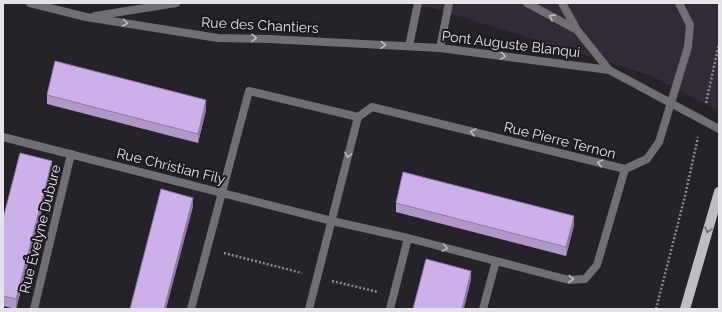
<svg xmlns="http://www.w3.org/2000/svg" width="722" height="312" font-family="Raleway,sans-serif">
	<rect width="100%" height="100%" fill="#252229"/>
	<!-- built -->
	<path fill="#312b37" d="M 403,3 L 719,3 L 719,111 L 652,76 L 432,8 Z"/>
	<g fill="none" stroke-linecap="round" stroke-linejoin="round">
		<!-- path -->
		<path stroke="#8c8a8f" stroke-width="2.5" stroke-dasharray="2 2" stroke-linecap="butt" d="M 706,103 L 719,44
			M 224,253 L 302,273
			M 332,281 L 378,292
			M 656,309 L 685,196 L 698,137"/>
		<!-- service -->
		<path stroke="#716f73" stroke-width="8" d="M 625,169 L 647,159 L 659,142 L 688,47 L 690,25 L 679,3"/>
		<!-- minor -->
		<path stroke="#716f73" stroke-width="8" d="M 3,137 L 332,221 L 408,238 L 569,280 L 585,279 L 597,265 L 625,169 L 372,107 L 358,117
			M 34,309 L 71,154
			M 191,309 L 249,91 L 358,117
			M 309,309 L 358,117
			M 390,309 L 408,238
			M 483,309 L 496,261"/>
		<!-- tertiary -->
		<path stroke="#716f73" stroke-width="8" d="M 30,3 L 86,17 L 218,38 L 269,39 L 440,48 L 609,70 L 626,79
			M 527,3 L 577,30 L 609,70
			M 562,3 L 577,30
			M 95,16 L 176,3
			M 409,46 L 418,3
			M 440,48 L 449,3"/>
		<!-- primary -->
		<path stroke="#c0bcc3" stroke-width="10" d="M 685,309 L 719,192"/>
		<!-- tertiary-bridge -->
		<path stroke="#716f73" stroke-width="8" d="M 626,79 L 719,129"/>
	</g>
	<!-- wall -->
	<path fill="#b096c9" d="M 47,95 L 206,110 L 198,143 L 47,104 Z
		M 52,171 L 16,309 L 3,306 L 3,219 Z
		M 396,203 L 574,225 L 566,256 L 396,212 Z"/>
	<!-- shaded-wall -->
	<path fill="#907aa4" d="M 206,100 L 206,110 L 198,143 L 198,134 Z
		M 52,161 L 52,171 L 16,309 L 16,299 Z
		M 193,198 L 193,207 L 166,309 L 164,309 Z
		M 574,216 L 574,225 L 566,256 L 566,247 Z
		M 471,271 L 471,280 L 464,309 L 462,309 Z"/>
	<!-- building -->
	<path fill="#cdafea" stroke="#907aa4" d="M 55,61 L 206,100 L 198,134 L 47,95 Z
		M 20,153 L 52,161 L 16,299 L 3,296 L 3,219 Z
		M 403,172 L 574,216 L 566,247 L 396,203 Z
		M 161,189 L 193,198 L 164,309 L 130,309 Z
		M 426,259 L 471,271 L 462,309 L 413,309 Z"/>
	<!-- one-way arrows -->
	<defs><path id="oneway-chevron" d="M-2-3.5L2.5 0L-2 3.5" fill="none" stroke-width="1.6" stroke-linecap="round" stroke-linejoin="round"/></defs>
	<g stroke="#bdbbbf">
		<use href="#oneway-chevron" transform="translate(552 17) rotate(-152)"/>
		<use href="#oneway-chevron" transform="translate(125 23) rotate(9)"/>
		<use href="#oneway-chevron" transform="translate(254 38) rotate(1)"/>
		<use href="#oneway-chevron" transform="translate(383 45) rotate(3)"/>
		<use href="#oneway-chevron" transform="translate(503 56) rotate(7)"/>
		<use href="#oneway-chevron" transform="translate(473 132) rotate(-166)"/>
		<use href="#oneway-chevron" transform="translate(348 155) rotate(104)"/>
		<use href="#oneway-chevron" transform="translate(600 163) rotate(-167)"/>
		<use href="#oneway-chevron" transform="translate(445 248) rotate(14)"/>
		<use href="#oneway-chevron" transform="translate(571 279) rotate(3)"/>
	</g>
	<use stroke="#6e6a71" href="#oneway-chevron" transform="translate(708 230) rotate(106)"/>
	<g text-anchor="middle" stroke-width="4" stroke-linejoin="round" paint-order="stroke">
		<!-- street labels -->
		<g font-size="14" fill="#e6e4e8" stroke="#1c191f">
			<text transform="translate(260 25) rotate(3)" y="5">Rue des Chantiers</text>
			<text transform="translate(511 44) rotate(7)" y="5">Pont Auguste Blanqui</text>
			<text transform="translate(560 140) rotate(14)" y="5">Rue Pierre Ternon</text>
			<text transform="translate(171 166) rotate(14)" y="5">Rue Christian Fily</text>
			<text transform="translate(40 229) rotate(-76)" y="5">Rue Évelyne Dubure</text>
		</g>
	</g>
	<!-- border -->
	<rect width="722" height="312" fill="none" stroke="#e6e4e8" stroke-width="8"/>
</svg>
